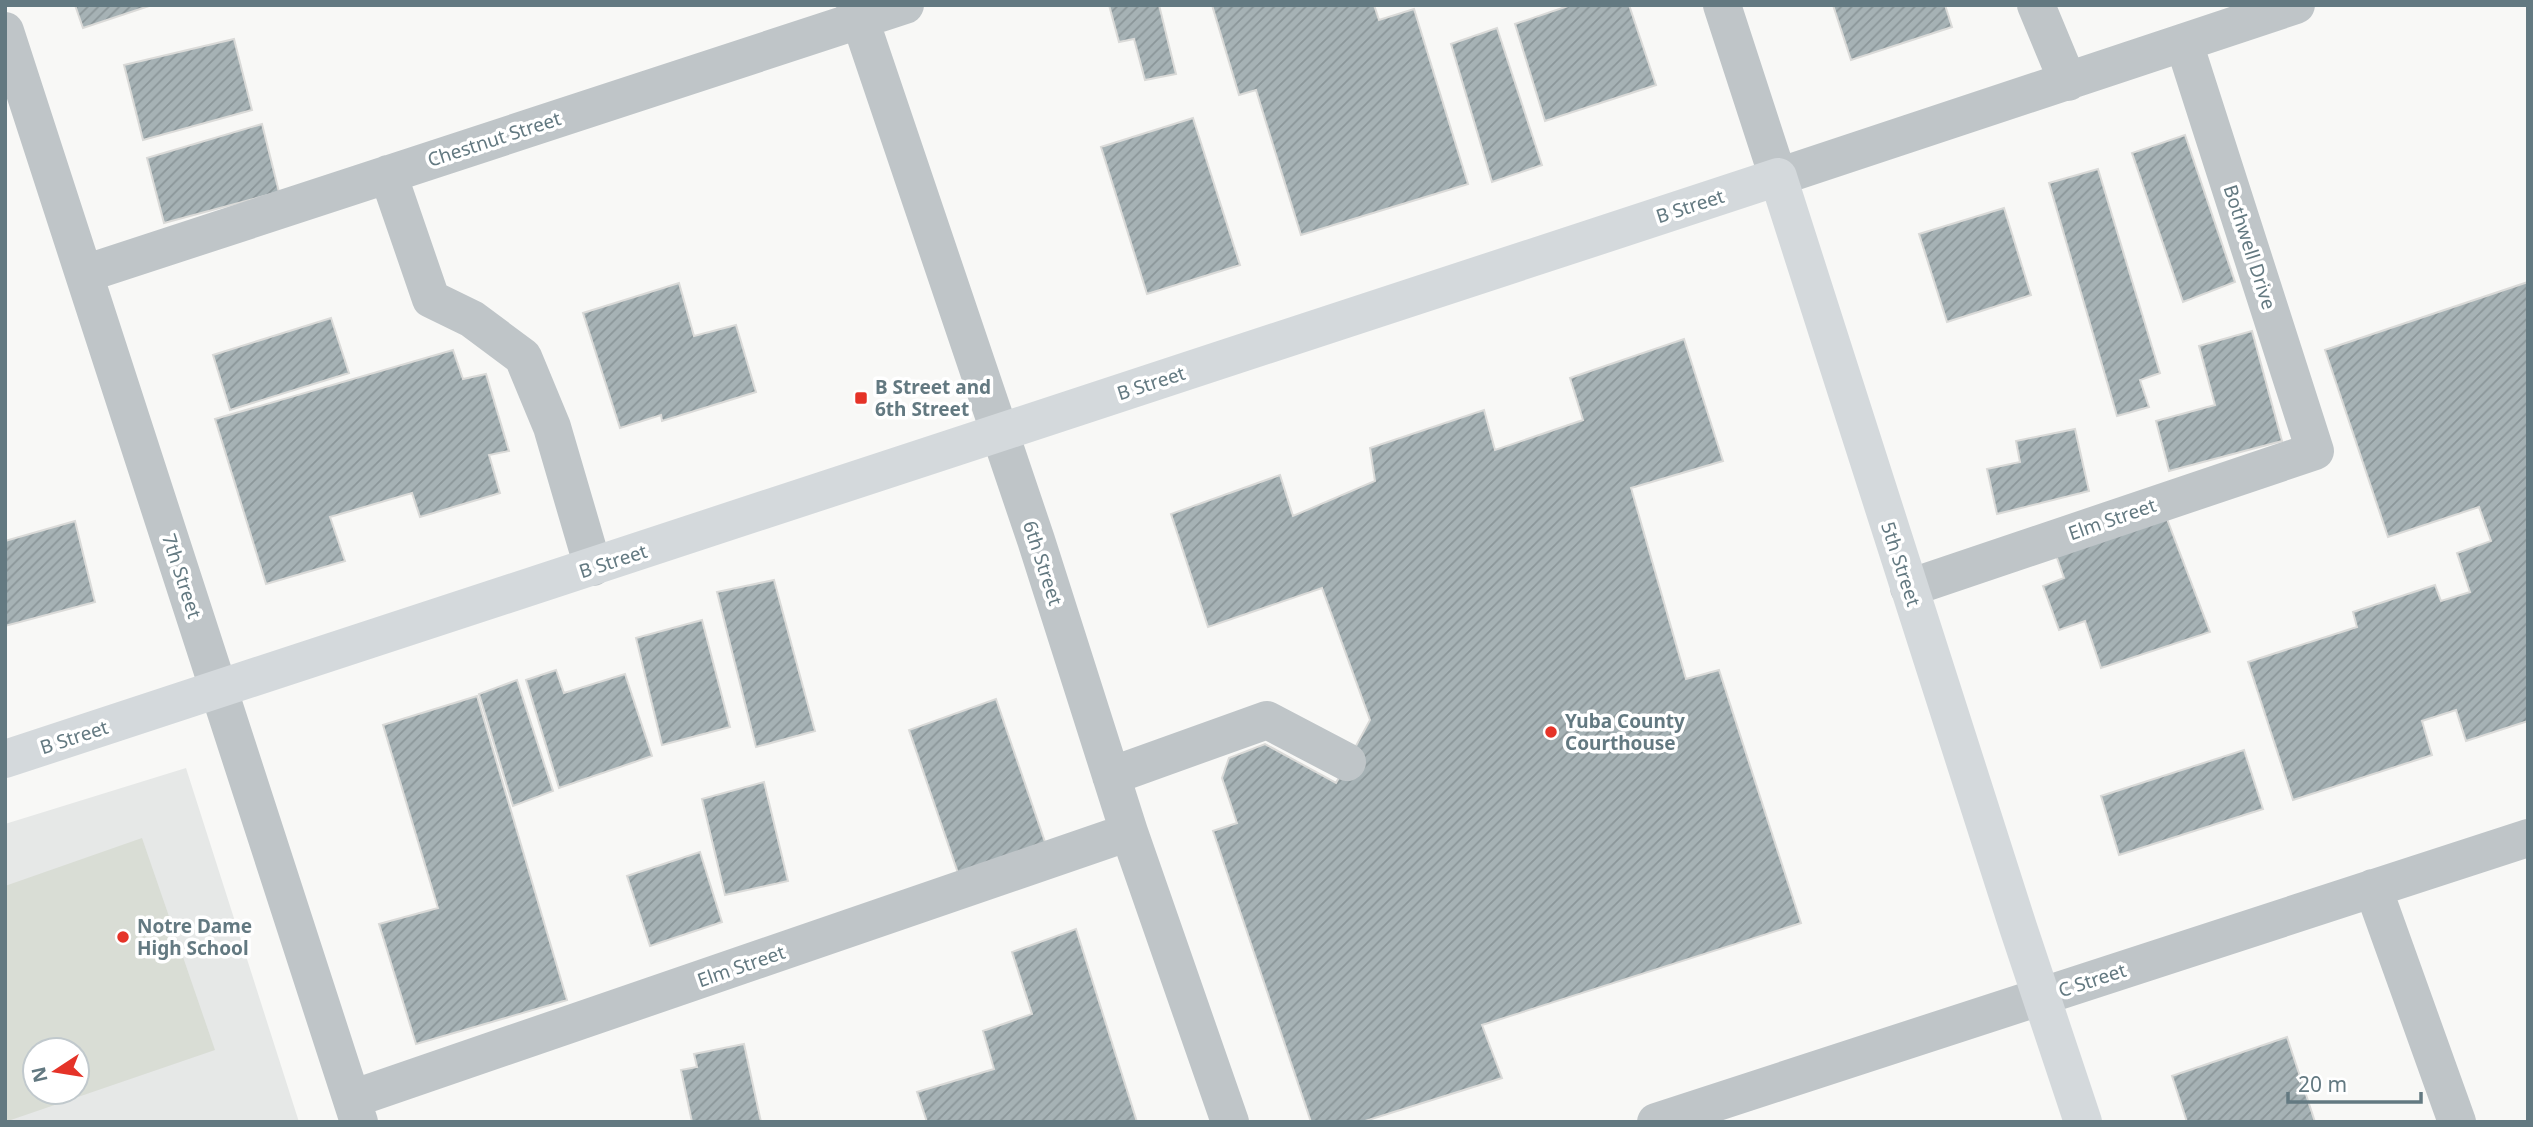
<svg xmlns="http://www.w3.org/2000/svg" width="2533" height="1127" font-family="'Noto Sans',sans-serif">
	<defs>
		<pattern id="building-hatch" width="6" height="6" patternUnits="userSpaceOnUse" patternTransform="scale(1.75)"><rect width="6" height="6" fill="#a6b2b5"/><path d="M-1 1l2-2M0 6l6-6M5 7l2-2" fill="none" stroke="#8b9699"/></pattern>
	</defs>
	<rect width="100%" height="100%" fill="#f8f8f6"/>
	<!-- built -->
	<path fill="#e6e8e7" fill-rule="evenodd" d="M 186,768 L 299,1122 L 5,1122 L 5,824 ZM 35,1050 L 77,1050 L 77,1092 L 35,1092 Z"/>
	<!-- green -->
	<path fill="#d9ddd5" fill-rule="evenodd" d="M 142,838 L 215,1050 L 5,1122 L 5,886 ZM 35,1050 L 77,1050 L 77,1092 L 35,1092 Z"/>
	<!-- building -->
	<path fill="url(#building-hatch)" stroke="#dadad8" stroke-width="2" d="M 75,5 L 152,5 L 83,28 Z
		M 1109,5 L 1159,5 L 1176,74 L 1145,80 L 1134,39 L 1119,42 Z
		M 1212,5 L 1374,5 L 1379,20 L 1414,9 L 1468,184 L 1301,235 L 1256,90 L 1239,95 Z
		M 1571,5 L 1629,5 L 1656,85 L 1545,121 L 1515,24 Z
		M 1833,5 L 1945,5 L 1952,27 L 1851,60 Z
		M 1497,28 L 1542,165 L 1492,182 L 1451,44 Z
		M 234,39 L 252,110 L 143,140 L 124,65 Z
		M 1193,118 L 1240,265 L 1147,294 L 1101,147 Z
		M 262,124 L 279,192 L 164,223 L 147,158 Z
		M 2185,135 L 2235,282 L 2183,302 L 2132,153 Z
		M 2098,169 L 2160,373 L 2140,380 L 2149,407 L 2117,416 L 2049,183 Z
		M 2004,208 L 2031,295 L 1947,322 L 1919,234 Z
		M 2528,282 L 2528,721 L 2466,741 L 2456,710 L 2422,721 L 2432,755 L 2293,800 L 2248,662 L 2357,627 L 2353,612 L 2435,585 L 2441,601 L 2470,592 L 2457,553 L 2491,541 L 2479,507 L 2388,537 L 2325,350 Z
		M 679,283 L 694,336 L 736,325 L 756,392 L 662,421 L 661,415 L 620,428 L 583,313 Z
		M 331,318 L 349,373 L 230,410 L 213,355 Z
		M 2252,331 L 2282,441 L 2169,471 L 2156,421 L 2215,405 L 2199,346 Z
		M 1684,339 L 1723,461 L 1631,488 L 1686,679 L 1719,670 L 1801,923 L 1482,1025 L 1502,1078 L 1362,1122 L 1311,1122 L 1213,831 L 1237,823 L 1222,778 L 1229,758 L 1265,744 L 1336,783 L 1370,720 L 1322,588 L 1208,627 L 1171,514 L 1280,475 L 1293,516 L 1375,481 L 1370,448 L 1484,410 L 1495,450 L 1583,420 L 1570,378 Z
		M 453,350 L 463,379 L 486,374 L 509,451 L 489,455 L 500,493 L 420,517 L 412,493 L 330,517 L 345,561 L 266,584 L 215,419 Z
		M 2075,429 L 2089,491 L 1997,514 L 1987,469 L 2020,462 L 2016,441 Z
		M 2167,519 L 2210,632 L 2101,668 L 2085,621 L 2059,630 L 2043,586 L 2064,578 L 2056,555 Z
		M 75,521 L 95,602 L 5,626 L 5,541 Z
		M 774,580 L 815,731 L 756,747 L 717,592 Z
		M 702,620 L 730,727 L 662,745 L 636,638 Z
		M 556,670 L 564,693 L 625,674 L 652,756 L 559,788 L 526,680 Z
		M 517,680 L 553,791 L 513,806 L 479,694 Z
		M 477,696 L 567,1000 L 416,1044 L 379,924 L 438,908 L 383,725 Z
		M 996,699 L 1046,845 L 959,876 L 909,730 Z
		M 2244,750 L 2263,809 L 2119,855 L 2101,796 Z
		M 764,782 L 788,881 L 725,895 L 702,799 Z
		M 700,852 L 722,922 L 650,946 L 627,876 Z
		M 1076,929 L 1137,1122 L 927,1122 L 917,1092 L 994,1069 L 983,1031 L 1032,1014 L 1012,952 Z
		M 2287,1037 L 2315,1122 L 2187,1122 L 2172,1076 Z
		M 744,1044 L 761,1122 L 692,1122 L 681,1070 L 697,1067 L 694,1054 Z"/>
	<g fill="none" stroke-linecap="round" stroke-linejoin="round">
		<!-- minor -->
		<path stroke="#bfc5c8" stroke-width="38" d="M 855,5 L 1036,540 L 1129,832 L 1230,1122
			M 1722,5 L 1778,177 L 2296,5
			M 2036,5 L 2068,82
			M 5,31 L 359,1122
			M 388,174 L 431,299 L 472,319 L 523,357 L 552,427 L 593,567
			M 84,274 L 905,5
			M 1909,588 L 2315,451 L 2184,43
			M 1111,776 L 1267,720 L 1347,762
			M 2373,888 L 2457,1122
			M 352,1099 L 1129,832
			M 1656,1122 L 2528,838"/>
		<!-- major -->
		<path stroke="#d4d9dc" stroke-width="38" d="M 5,759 L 1778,177 L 2018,927 L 2083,1122"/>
	</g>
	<!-- markers -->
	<g fill="#e53328" stroke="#fff" stroke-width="2.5">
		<rect x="854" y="391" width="14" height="14" rx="3.5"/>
		<circle cx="1551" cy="732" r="7"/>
		<circle cx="123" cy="937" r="7"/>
	</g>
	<g text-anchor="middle" stroke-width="7" stroke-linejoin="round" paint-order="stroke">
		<!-- street labels -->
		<g font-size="19" fill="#637981" stroke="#fff">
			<text transform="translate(494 139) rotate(-18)" y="7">Chestnut Street</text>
			<text transform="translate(1690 206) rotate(-18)" y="7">B Street</text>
			<text transform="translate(2250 247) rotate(72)" y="7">Bothwell Drive</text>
			<text transform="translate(1151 383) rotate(-18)" y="7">B Street</text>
			<text transform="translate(2112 519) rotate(-19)" y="7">Elm Street</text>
			<text transform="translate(613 561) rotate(-18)" y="7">B Street</text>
			<text transform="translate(1043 563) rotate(72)" y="7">6th Street</text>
			<text transform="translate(1901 564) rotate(72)" y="7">5th Street</text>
			<text transform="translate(182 576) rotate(72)" y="7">7th Street</text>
			<text transform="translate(74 737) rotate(-18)" y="7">B Street</text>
			<text transform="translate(741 966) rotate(-19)" y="7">Elm Street</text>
			<text transform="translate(2092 980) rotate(-18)" y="7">C Street</text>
		</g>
		<!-- poi labels -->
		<g font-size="19" font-weight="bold" fill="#637981" stroke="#fff" text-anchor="start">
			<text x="875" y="394">B Street and<tspan x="875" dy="22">6th Street</tspan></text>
			<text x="1565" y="728">Yuba County<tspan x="1565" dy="22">Courthouse</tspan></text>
			<text x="137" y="933">Notre Dame<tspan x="137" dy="22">High School</tspan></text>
		</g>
	</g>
	<!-- border -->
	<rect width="2533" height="1127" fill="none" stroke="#637981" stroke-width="14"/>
	<!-- north arrow -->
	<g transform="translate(56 1071) rotate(258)"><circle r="33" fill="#ffffff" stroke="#c1c9cd" stroke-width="2"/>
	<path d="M0-5L12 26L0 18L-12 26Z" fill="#e53328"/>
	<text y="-10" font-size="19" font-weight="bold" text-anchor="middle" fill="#637981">N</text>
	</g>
	<!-- scale -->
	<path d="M2288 1092v10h133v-10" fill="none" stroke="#637981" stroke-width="3.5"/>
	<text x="2298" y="1092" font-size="21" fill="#637981" stroke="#ffffff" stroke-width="5" paint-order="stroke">20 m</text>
</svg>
